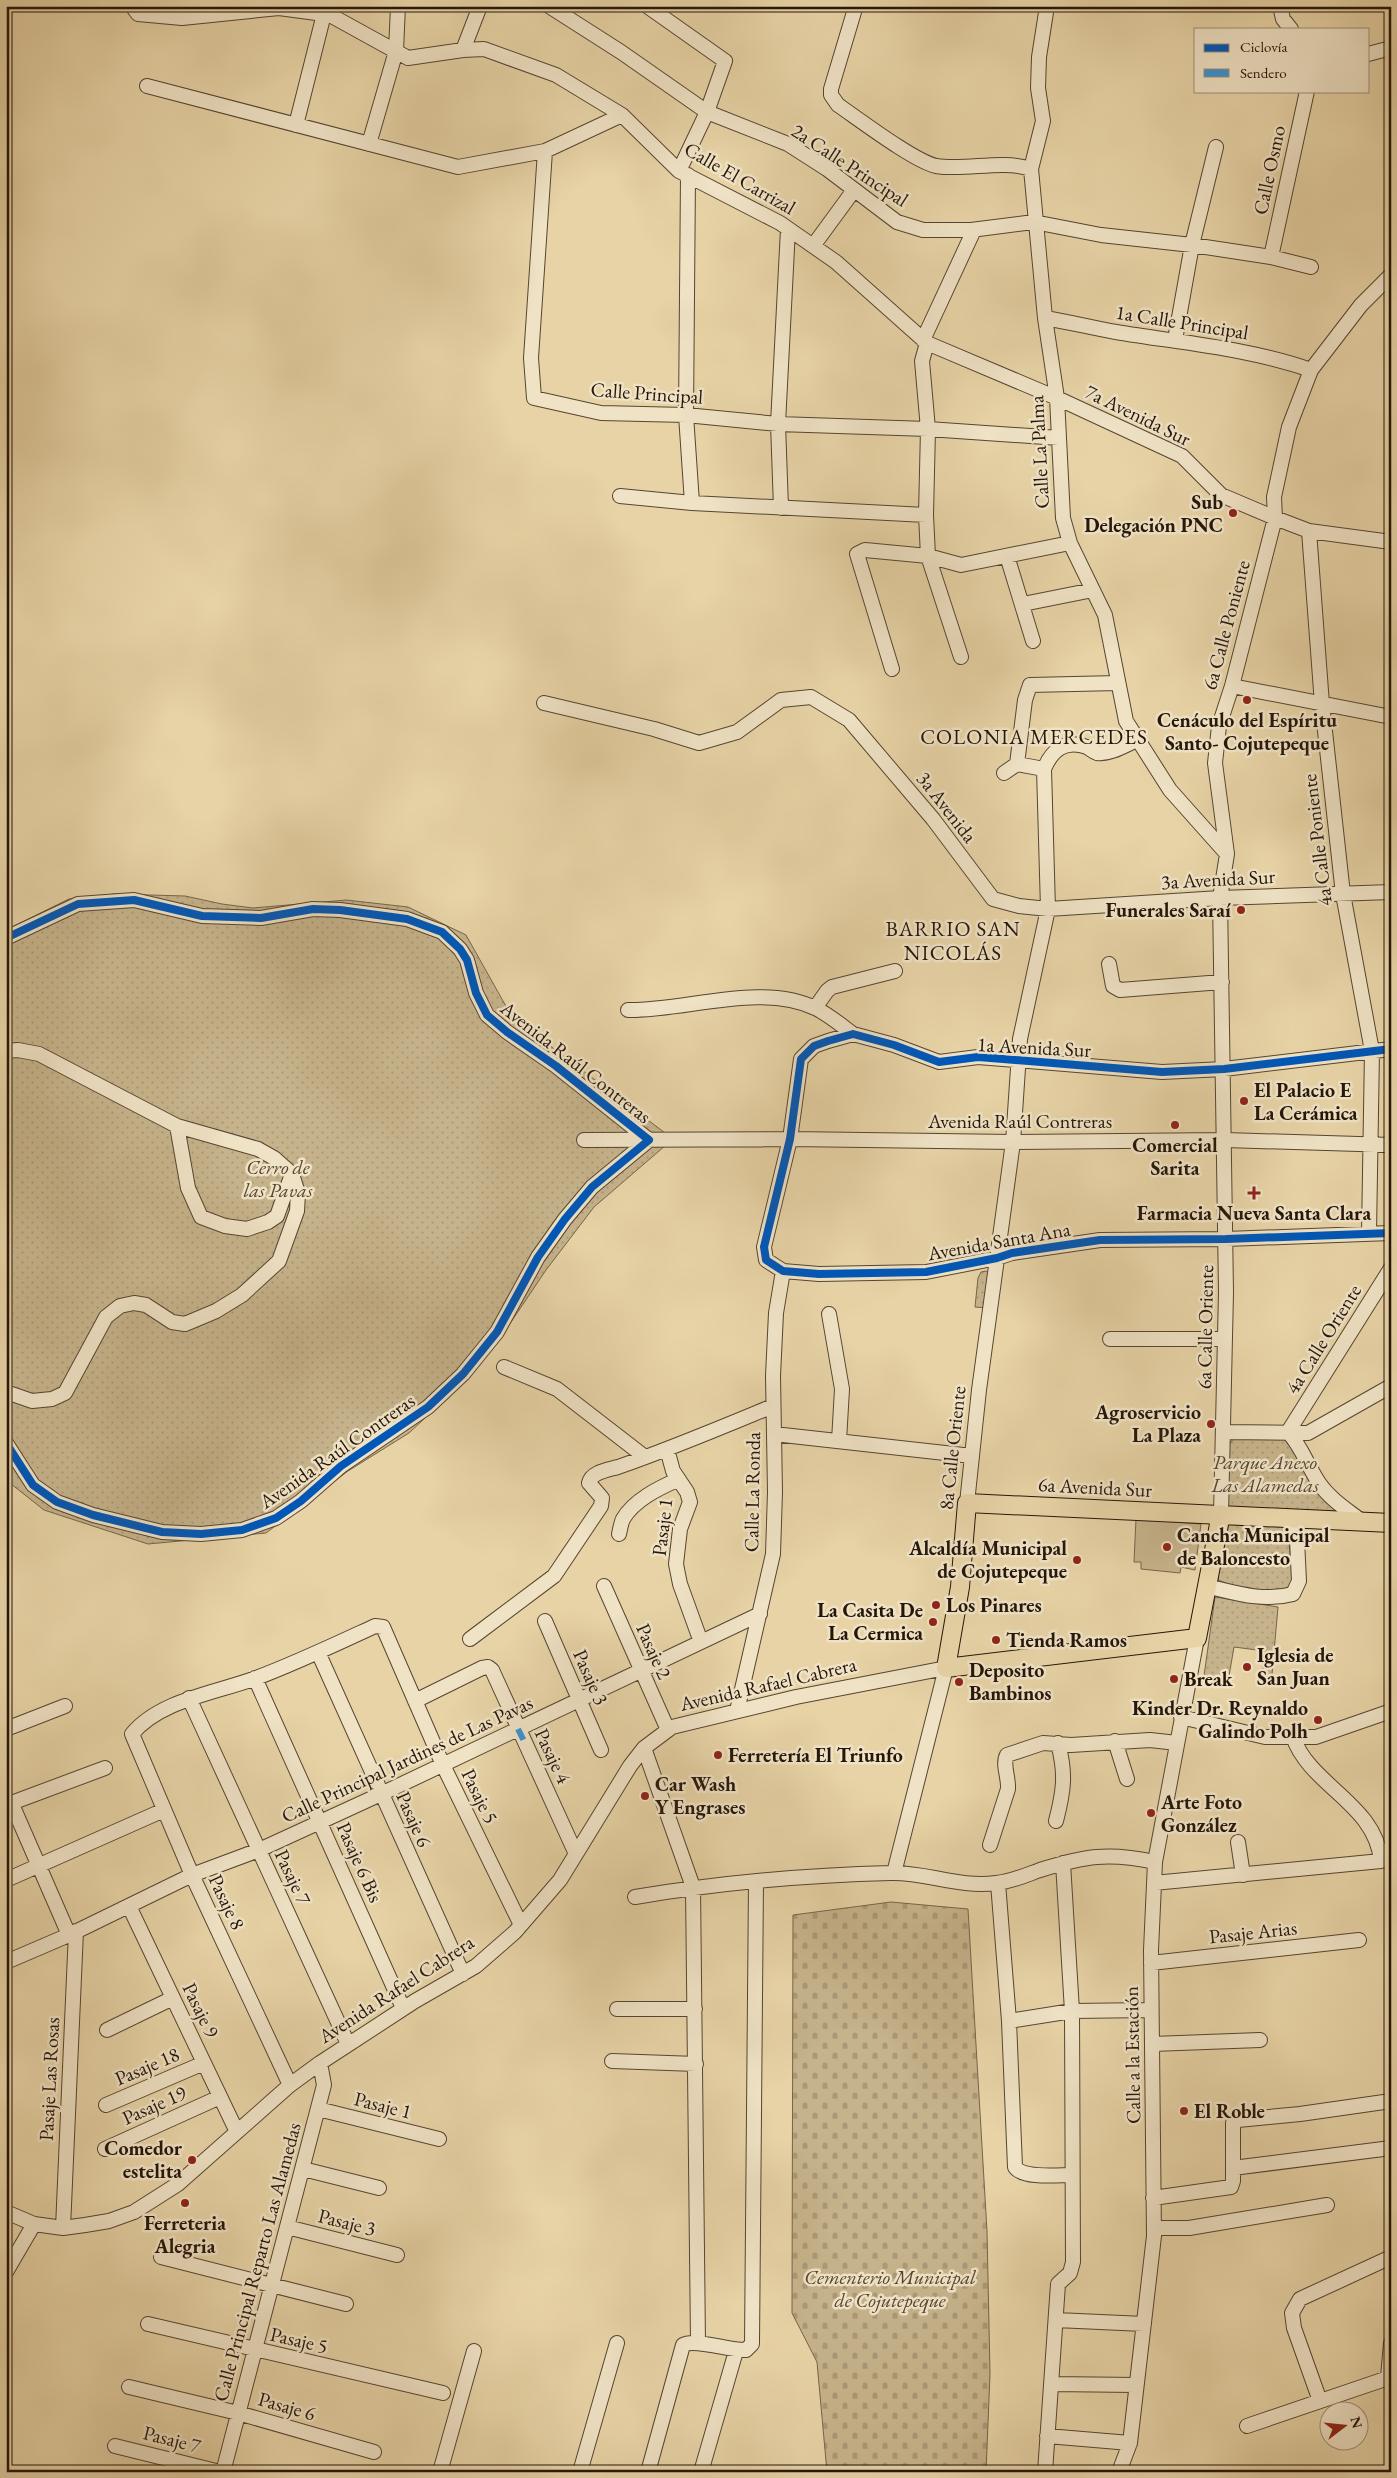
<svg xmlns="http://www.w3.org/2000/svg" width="1397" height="2478" font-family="'EB Garamond',serif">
	<defs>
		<pattern id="green-dots" width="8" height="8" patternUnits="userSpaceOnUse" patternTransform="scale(1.25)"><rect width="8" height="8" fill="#c6b38b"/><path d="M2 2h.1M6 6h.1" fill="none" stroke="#a97" stroke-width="1.8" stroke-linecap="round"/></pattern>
		<pattern id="cemetery-stones" width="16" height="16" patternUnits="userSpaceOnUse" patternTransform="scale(1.25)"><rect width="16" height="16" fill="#c6b38b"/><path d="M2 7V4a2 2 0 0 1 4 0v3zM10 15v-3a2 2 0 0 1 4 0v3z" fill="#a97"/></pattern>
	</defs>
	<rect width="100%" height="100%" fill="#e7d3a6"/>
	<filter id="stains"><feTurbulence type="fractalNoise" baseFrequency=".004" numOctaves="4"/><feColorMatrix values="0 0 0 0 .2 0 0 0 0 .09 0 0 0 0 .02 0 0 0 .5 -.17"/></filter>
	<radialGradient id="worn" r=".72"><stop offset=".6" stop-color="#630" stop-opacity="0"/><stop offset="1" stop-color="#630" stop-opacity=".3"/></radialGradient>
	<!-- green -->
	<path fill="url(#green-dots)" stroke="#76644a" d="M 114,894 L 185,896 L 222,904 L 253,908 L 346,900 L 408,907 L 466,935 L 512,1017 L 673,1139 L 594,1207 L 546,1270 L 509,1325 L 474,1372 L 409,1433 L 348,1471 L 266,1533 L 148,1544 L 44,1510 L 6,1480 L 6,930 L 69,899 Z
		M 986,1271 L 989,1273 L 988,1308 L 975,1307 L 978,1278 L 981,1272 Z
		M 1238,1431 L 1271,1431 L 1294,1446 L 1317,1484 L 1338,1513 L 1231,1510 L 1227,1504 L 1228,1447 Z
		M 1236,1521 L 1287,1524 L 1293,1581 L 1290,1589 C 1264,1594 1242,1590 1218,1580 L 1222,1527 Z
		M 1215,1597 L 1278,1607 L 1271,1686 L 1261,1685 L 1265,1651 L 1234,1647 L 1228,1682 L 1204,1676 Z"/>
	<!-- cemetery -->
	<path fill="url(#cemetery-stones)" stroke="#76644a" d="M 891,1902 L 968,1909 L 987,2231 L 990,2374 L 986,2472 L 827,2472 L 817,2362 L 792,2313 L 793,1915 Z"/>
	<!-- pitch -->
	<path fill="#c6b38b" stroke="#76644a" d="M 1136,1519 L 1201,1524 L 1195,1570 L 1181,1567 L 1180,1573 L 1141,1569 L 1141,1562 L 1134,1562 Z"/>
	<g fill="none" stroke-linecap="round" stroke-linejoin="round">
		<!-- minor casing -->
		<g stroke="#564531" stroke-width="16">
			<path id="minor" d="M 132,6 L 138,14 L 182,18 L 279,8 L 324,14 L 330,15 L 408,58 L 463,50 L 484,49 L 556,75 L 622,115 L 679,171 L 780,223 L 836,262 L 927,343 L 1057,398 L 1182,456 L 1221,495 L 1275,518 L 1309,531 L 1391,542
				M 549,6 L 621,52 L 707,112 L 788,144 L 827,169 L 897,222 L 923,230 L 971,230 L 1034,222 L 1101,235 L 1192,245 L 1271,257 L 1311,267
				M 647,6 L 725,61 L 707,112 L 679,171
				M 1047,6 L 1039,57 L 1038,88 L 1043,121 L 1031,169 L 1045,318 L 1057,398 L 1063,518 L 1070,543 L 1105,615 L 1126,721 L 1170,790 L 1227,854
				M 1280,6 L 1283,19 L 1291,29
				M 854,12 L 831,89 L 831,95 L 838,105 C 860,120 914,161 936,166 C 967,171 1001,159 1031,169
				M 463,50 L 480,6
				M 1368,54 L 1391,48
				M 147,86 L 458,167 L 545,151
				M 622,115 L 545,151 L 531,358 L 534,398 L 601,413 L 686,415 L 778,424 L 928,429 L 1059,438
				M 296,125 L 324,14
				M 369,144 L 396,51 L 398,6
				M 688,175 L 686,415 L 692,503
				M 813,246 L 854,190
				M 1271,257 L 1307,91
				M 1045,318 C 1069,322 1093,328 1116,332 C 1182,343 1248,348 1311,370
				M 923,340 L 974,230
				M 1175,340 L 1192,245 L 1216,147
				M 927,343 L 922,361 L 928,429 L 926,515 L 928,556 L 961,657
				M 620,496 L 692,503 L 926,515
				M 781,508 L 778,424 L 788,229
				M 1309,531 L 1322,704 L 1343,894 L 1372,1051 L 1369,1233
				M 1007,556 L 1033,641
				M 1023,604 L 1093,590
				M 892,669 L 857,554 L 865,550 L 928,556 L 961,565 L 1070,543
				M 1232,686 L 1391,717
				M 544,703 L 654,729 L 699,743 L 737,732 L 781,700 L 811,697 L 849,720 L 933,819 L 993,899 L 1019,906 L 1048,909 L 1220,898 L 1391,892
				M 1017,764 L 1044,769
				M 1004,773 L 1017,764 L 1025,700 L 1030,685 L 1118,683
				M 6,938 L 78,904 L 134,900 L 202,916 L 261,918 L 313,909 L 340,910 L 407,919 L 442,932 L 460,949 L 467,960 L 476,993 L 487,1015 L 507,1032 L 556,1066 L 649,1140 L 592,1187 L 565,1219 L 538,1257 L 497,1332 L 463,1374 L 428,1407 L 341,1466 L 301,1501 L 276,1518 L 242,1530 L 201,1534 L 162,1532 L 93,1515 L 57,1502 L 33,1485 L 6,1443
				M 1109,964 L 1113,986 L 1120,990 L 1222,982
				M 815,1008 L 827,991 L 832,987 L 895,971
				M 628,1010 C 685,1011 762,982 815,1008 C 828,1014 841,1025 853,1034
				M 1391,1049 L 1224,1069 L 1162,1072 L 978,1057 L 939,1062 L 894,1045 L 853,1034 L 828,1041 L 814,1046 L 801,1059 L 790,1139 L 764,1247 L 766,1260 L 783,1271 L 819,1274 L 926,1272 L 997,1258 L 1012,1253 L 1100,1240 L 1226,1239 L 1391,1233
				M 6,1051 L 18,1050 L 39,1054 L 177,1126
				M 584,1140 L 790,1139 L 1013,1142 L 1225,1140 L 1391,1145
				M 829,1314 L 842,1389 L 839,1441
				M 1110,1339 L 1225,1339
				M 504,1367 L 557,1389 L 645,1457
				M 6,1392 L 32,1401 L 52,1399 L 65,1393 L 106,1317 L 120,1306 L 134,1303 L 146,1305 L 172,1322 L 185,1324 L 216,1311 L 242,1295 L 279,1261 L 297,1211 L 298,1193 L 292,1174 L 274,1158 L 258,1149 L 177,1126 L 188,1188 L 201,1217 L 225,1226 L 247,1229 L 268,1222 L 277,1216 L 292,1174
				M 1223,1432 L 1308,1433 L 1391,1386
				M 1288,1432 L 1391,1268
				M 1288,1432 C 1302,1447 1307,1465 1319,1483 C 1329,1498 1346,1509 1360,1520
				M 774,1434 L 972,1456
				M 667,1449 L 673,1471 L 687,1492 L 690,1502 L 680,1529 L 676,1564 L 680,1584 L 701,1642
				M 967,1503 L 979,1390 L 1013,1142 L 1020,1039 L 1048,909 L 1044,769 C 1052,750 1065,739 1087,747 C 1090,749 1094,752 1097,753 C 1110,755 1127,744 1139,739
				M 1221,1514 L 1226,1292 L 1220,898 L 1227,854 L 1215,763 L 1219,726 L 1232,686 L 1275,518 L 1274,497 L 1289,427 L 1311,370 L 1361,305 L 1391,275
				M 619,1534 C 620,1530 621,1523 623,1519 C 634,1500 659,1488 677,1480
				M 604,1586 L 668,1730
				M 1206,1586 C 1236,1593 1263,1602 1293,1594 L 1299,1581 L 1296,1519
				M 545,1621 L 601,1750
				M 470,1639 L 554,1576 L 601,1506 L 602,1498 L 589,1483 C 591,1472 608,1470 618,1467 C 670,1449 722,1427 773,1406
				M 318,1652 L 463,1974
				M 255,1678 L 403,2008
				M 189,1698 L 348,2044
				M 415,1701 L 482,1668 L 488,1667 L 492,1670 L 576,1854
				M 737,1711 L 773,1554 L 775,1492 L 773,1376 L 776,1313 L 783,1271
				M 1181,1717 L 1265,1737 L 1316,1737 L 1391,1711
				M 6,1729 L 65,1706
				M 1115,1741 L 1127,1779
				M 644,1748 L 693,1887 L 698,2343
				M 11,1802 L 69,1935
				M 6,1805 L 105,1768
				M 1056,1821 C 1064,1790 1066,1774 1058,1743
				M 1238,1842 L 1243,1875
				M 990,1845 L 1008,1789 C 1009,1778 1002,1764 1007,1755 L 1043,1743 L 1071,1745 L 1150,1740 L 1177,1743
				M 6,1880 L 164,1810
				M 998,1883 L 1009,2021 L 1072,2011 L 1151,2010
				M 1154,1883 L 1381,1861 C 1376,1804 1310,1786 1293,1737
				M 635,1897 C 719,1883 806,1875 891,1873 C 926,1872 959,1888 996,1883 C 1011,1882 1026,1875 1040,1870 C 1085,1856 1108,1852 1155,1862
				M 129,1906 L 237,2132
				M 6,1962 L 69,1935 L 192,1875 L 259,1850 L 381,1794 L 760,1614
				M 1151,1963 L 1359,1940
				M 617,2009 L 695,2009
				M 1009,2021 L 1015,2167 C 1023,2179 1058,2175 1072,2175
				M 107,2030 L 173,1998
				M 1152,2044 L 1260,2040
				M 612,2061 L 696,2064
				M 290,2085 L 192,1875 L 132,1734 C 160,1700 216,1693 256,1678 C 296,1663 336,1644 375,1626 L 383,1627 L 443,1765 L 521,1925
				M 106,2105 L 204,2063
				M 318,2109 L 439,2139
				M 105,2149 L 220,2097
				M 1233,2168 L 1391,2148
				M 303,2169 L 379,2188
				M 1153,2198 L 1231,2187 L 1233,2181 L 1233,2123 L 1238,2120 L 1300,2114 L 1391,2101
				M 6,2212 L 34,2224 L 63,2228 L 85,2225 L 109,2221 L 134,2212 L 178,2184 L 290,2085 L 320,2063 L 415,2001 L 476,1966 L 515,1932 L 560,1880 L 630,1766 L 644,1748 L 672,1727 L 796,1697 L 946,1668 L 894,1873
				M 287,2227 L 397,2255
				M 63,2228 L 76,1931
				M 1154,2228 L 1189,2228 L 1327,2205
				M 161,2257 L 346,2304
				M 6,2272 L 34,2224
				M 1056,2320 L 1144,2324
				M 148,2324 L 443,2393
				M 1388,2377 L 1391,2343
				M 1051,2384 L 1136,2385
				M 129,2387 L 238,2413 L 374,2452
				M 1320,2401 L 1294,2328 L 1292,2313 L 1300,2299 L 1391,2257
				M 1247,2426 L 1391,2377
				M 1047,2436 L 1130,2443
				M 115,2446 L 220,2472
				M 223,2472 L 324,2085 L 320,2063
				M 440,2472 L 474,2351
				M 580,2472 L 617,2343
				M 648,2472 L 683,2345 C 695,2338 730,2351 746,2350 L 752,2344 L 756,1881
				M 701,2472 L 736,2351
				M 1045,2472 L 1058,2284 L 1070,2273 L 1073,2262 L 1072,2011 L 1063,1863
				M 1119,2472 L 1130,2443 L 1154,2236 L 1151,1950 L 1155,1862 L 1197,1638"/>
		</g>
		<!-- major casing -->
		<g stroke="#25160a" stroke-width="20">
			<path id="major" d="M 1221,1514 L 1197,1638 L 946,1668 L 960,1587 L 967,1503 L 1391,1523"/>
		</g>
		<!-- minor -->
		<use href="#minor" stroke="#efe2c5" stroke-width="14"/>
		<!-- major -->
		<use href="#major" stroke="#e7d3a6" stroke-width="18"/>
		<!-- quiet -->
		<path stroke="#3b93d2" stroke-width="6" stroke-dasharray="12 6" stroke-linecap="butt" d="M 518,1729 L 526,1745"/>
		<!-- cycleway casing -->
		<g stroke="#efe2c5" stroke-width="11">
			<path id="cycleway" d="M 6,938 L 78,904 L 134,900 L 202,916 L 261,918 L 313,909 L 340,910 L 407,919 L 442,932 L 460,949 L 467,960 L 476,993 L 487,1015 L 507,1032 L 556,1066 L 649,1140 L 592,1187 L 565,1219 L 538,1257 L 497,1332 L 463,1374 L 428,1407 L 341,1466 L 301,1501 L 276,1518 L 242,1530 L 201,1534 L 162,1532 L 93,1515 L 57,1502 L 33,1485 L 6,1443
				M 1391,1049 L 1224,1069 L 1162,1072 L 978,1057 L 939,1062 L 894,1045 L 853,1034 L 828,1041 L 814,1046 L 801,1059 L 790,1139 L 764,1247 L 766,1260 L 783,1271 L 819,1274 L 926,1272 L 997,1258 L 1012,1253 L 1100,1240 L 1226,1239 L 1391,1233"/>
		</g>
		<!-- cycleway -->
		<use href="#cycleway" stroke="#0057b8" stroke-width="8"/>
	</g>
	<!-- markers -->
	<g fill="#8f2418" stroke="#efe2c5" stroke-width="2">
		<circle cx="1233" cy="513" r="5"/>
		<circle cx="1247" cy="700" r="5"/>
		<circle cx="1241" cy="910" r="5"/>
		<circle cx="1244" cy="1101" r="5"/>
		<circle cx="1175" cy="1125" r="5"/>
		<path d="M1251.5 1185.5h5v5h5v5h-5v5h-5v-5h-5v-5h5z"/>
		<circle cx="1211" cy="1424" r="5"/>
		<circle cx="1167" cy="1547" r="5"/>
		<circle cx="1077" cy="1560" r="5"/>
		<circle cx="936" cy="1605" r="5"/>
		<circle cx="933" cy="1622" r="5"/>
		<circle cx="996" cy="1640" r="5"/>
		<circle cx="1247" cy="1667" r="5"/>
		<circle cx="1174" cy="1679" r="5"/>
		<circle cx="959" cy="1682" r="5"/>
		<circle cx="1318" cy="1720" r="5"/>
		<circle cx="718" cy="1755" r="5"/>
		<circle cx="645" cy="1796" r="5"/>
		<circle cx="1151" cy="1813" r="5"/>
		<circle cx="1184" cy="2111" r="5"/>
		<circle cx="192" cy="2160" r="5"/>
		<circle cx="185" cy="2203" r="5"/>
	</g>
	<g text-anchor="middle" stroke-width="5" stroke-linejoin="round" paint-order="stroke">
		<!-- street labels -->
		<g font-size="20" fill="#25160a" stroke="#efe2c5">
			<text transform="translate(850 165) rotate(33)" y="7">2a Calle Principal</text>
			<text transform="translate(1269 170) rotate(-78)" y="7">Calle Osmo</text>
			<text transform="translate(740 178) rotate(30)" y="7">Calle El Carrizal</text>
			<text transform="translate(1182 322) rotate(9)" y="7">1a Calle Principal</text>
			<text transform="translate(647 393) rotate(4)" y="7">Calle Principal</text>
			<text transform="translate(1138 415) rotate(26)" y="7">7a Avenida Sur</text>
			<text transform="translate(1039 452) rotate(-93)" y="7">Calle La Palma</text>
			<text transform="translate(1226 625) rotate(-75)" y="7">6a Calle Poniente</text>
			<text transform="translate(947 807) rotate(52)" y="7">3a Avenida</text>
			<text transform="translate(1317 840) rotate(-97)" y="7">4a Calle Poniente</text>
			<text transform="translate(1218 879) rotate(-3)" y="7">3a Avenida Sur</text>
			<text transform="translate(1034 1047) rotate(3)" y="7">1a Avenida Sur</text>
			<text transform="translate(576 1062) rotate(38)" y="7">Avenida Raúl Contreras</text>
			<text x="1020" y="1128">Avenida Raúl Contreras</text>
			<text transform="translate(999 1241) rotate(-10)" y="7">Avenida Santa Ana</text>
			<text transform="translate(1205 1327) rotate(-89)" y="7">6a Calle Oriente</text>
			<text transform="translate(1323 1339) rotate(-58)" y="7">4a Calle Oriente</text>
			<text transform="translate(952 1448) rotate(-84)" y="7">8a Calle Oriente</text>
			<text transform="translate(337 1451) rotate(-35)" y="7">Avenida Raúl Contreras</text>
			<text transform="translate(1095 1487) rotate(3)" y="7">6a Avenida Sur</text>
			<text transform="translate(752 1492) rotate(-89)" y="7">Calle La Ronda</text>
			<text transform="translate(662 1527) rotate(-83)" y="7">Pasaje 1</text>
			<text transform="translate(654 1651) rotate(66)" y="7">Pasaje 2</text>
			<text transform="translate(591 1677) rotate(66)" y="7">Pasaje 3</text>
			<text transform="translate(768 1684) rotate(-13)" y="7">Avenida Rafael Cabrera</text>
			<text transform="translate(553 1756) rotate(65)" y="7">Pasaje 4</text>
			<text transform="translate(407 1759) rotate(-25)" y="7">Calle Principal Jardines de Las Pavas</text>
			<text transform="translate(480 1796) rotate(64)" y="7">Pasaje 5</text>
			<text transform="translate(414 1819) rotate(66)" y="7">Pasaje 6</text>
			<text transform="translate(360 1862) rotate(66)" y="7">Pasaje 6 Bis</text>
			<text transform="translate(293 1877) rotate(65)" y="7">Pasaje 7</text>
			<text transform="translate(227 1902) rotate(65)" y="7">Pasaje 8</text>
			<text transform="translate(1253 1932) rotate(-6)" y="7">Pasaje Arias</text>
			<text transform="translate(396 1989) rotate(-33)" y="7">Avenida Rafael Cabrera</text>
			<text transform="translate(201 2010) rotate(64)" y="7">Pasaje 9</text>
			<text transform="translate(1132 2055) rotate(-91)" y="7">Calle a la Estación</text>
			<text transform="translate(147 2066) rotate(-23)" y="7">Pasaje 18</text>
			<text transform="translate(49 2079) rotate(-87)" y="7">Pasaje Las Rosas</text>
			<text transform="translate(154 2105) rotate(-24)" y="7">Pasaje 19</text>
			<text transform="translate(383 2105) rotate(14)" y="7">Pasaje 1</text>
			<text transform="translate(347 2222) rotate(14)" y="7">Pasaje 3</text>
			<text transform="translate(257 2262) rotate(-75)" y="7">Calle Principal Reparto Las Alamedas</text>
			<text transform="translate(299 2340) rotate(13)" y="7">Pasaje 5</text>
			<text transform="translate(287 2406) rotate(16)" y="7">Pasaje 6</text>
			<text transform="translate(172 2439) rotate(14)" y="7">Pasaje 7</text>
		</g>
		<!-- poi labels -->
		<g font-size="20" font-weight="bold" fill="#25160a" stroke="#efe2c5" text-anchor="start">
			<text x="1223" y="509" text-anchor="end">Sub<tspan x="1223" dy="23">Delegación PNC</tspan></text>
			<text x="1247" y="727" text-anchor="middle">Cenáculo del Espíritu<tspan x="1247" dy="23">Santo- Cojutepeque</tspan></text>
			<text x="1231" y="917" text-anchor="end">Funerales Saraí</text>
			<text x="1254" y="1097">El Palacio E<tspan x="1254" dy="23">La Cerámica</tspan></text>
			<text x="1175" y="1152" text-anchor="middle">Comercial<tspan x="1175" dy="23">Sarita</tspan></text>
			<text x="1254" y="1220" text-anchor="middle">Farmacia Nueva Santa Clara</text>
			<text x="1201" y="1419" text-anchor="end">Agroservicio<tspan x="1201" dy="23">La Plaza</tspan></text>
			<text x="1177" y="1542">Cancha Municipal<tspan x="1177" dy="23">de Baloncesto</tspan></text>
			<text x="1067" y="1555" text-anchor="end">Alcaldía Municipal<tspan x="1067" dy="23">de Cojutepeque</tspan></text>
			<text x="946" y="1612">Los Pinares</text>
			<text x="923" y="1617" text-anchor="end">La Casita De<tspan x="923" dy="23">La Cermica</tspan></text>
			<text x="1006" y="1647">Tienda Ramos</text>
			<text x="1257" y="1662">Iglesia de<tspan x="1257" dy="23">San Juan</tspan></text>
			<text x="969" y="1677">Deposito<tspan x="969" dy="23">Bambinos</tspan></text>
			<text x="1184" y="1686">Break</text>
			<text x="1308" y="1715" text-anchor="end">Kinder Dr. Reynaldo<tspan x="1308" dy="23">Galindo Polh</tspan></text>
			<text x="728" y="1762">Ferretería El Triunfo</text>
			<text x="655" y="1791">Car Wash<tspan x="655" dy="23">Y Engrases</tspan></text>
			<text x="1161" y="1809">Arte Foto<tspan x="1161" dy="23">González</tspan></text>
			<text x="1194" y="2118">El Roble</text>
			<text x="182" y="2155" text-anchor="end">Comedor<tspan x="182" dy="23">estelita</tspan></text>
			<text x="185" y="2230" text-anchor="middle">Ferreteria<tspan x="185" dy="23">Alegria</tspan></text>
		</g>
		<!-- park labels -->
		<g font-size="20" font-style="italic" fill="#554531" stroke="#efe2c5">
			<text x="278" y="1174">Cerro de<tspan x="278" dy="23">las Pavas</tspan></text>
			<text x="1265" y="1469">Parque Anexo<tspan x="1265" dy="23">Las Alamedas</tspan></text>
			<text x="890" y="2284">Cementerio Municipal<tspan x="890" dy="23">de Cojutepeque</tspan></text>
		</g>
		<!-- neighbourhood labels -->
		<g font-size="21" letter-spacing="1" fill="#25160a" stroke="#efe2c5">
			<text x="1034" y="744">COLONIA MERCEDES</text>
			<text x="953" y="936">BARRIO SAN<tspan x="953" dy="24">NICOLÁS</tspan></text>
		</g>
	</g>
	<!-- margin -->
	<rect width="1397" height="2478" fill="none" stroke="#e7d3a6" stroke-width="25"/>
	<rect x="8" y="8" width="1382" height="2463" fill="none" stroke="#25160a" stroke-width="2.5"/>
	<rect x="12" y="12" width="1372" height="2453" fill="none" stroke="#25160a"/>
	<!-- legend -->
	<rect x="1194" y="28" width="175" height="65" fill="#efe2c5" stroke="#9e907a"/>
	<rect x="1204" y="44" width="25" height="8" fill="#0057b8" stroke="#9e907a"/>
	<text x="1240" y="52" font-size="15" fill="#25160a">Ciclovía</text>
	<rect x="1204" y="69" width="25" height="8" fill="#3b93d2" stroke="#9e907a"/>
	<text x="1240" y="78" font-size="15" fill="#25160a">Sendero</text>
	<!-- north arrow -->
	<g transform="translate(1344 2426) rotate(74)"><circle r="24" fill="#efe2c5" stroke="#9e907a"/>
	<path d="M0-4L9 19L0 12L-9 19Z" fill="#8f2418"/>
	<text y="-8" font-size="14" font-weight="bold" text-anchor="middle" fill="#25160a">N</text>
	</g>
	<rect width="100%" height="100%" filter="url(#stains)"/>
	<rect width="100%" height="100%" fill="url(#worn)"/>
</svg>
